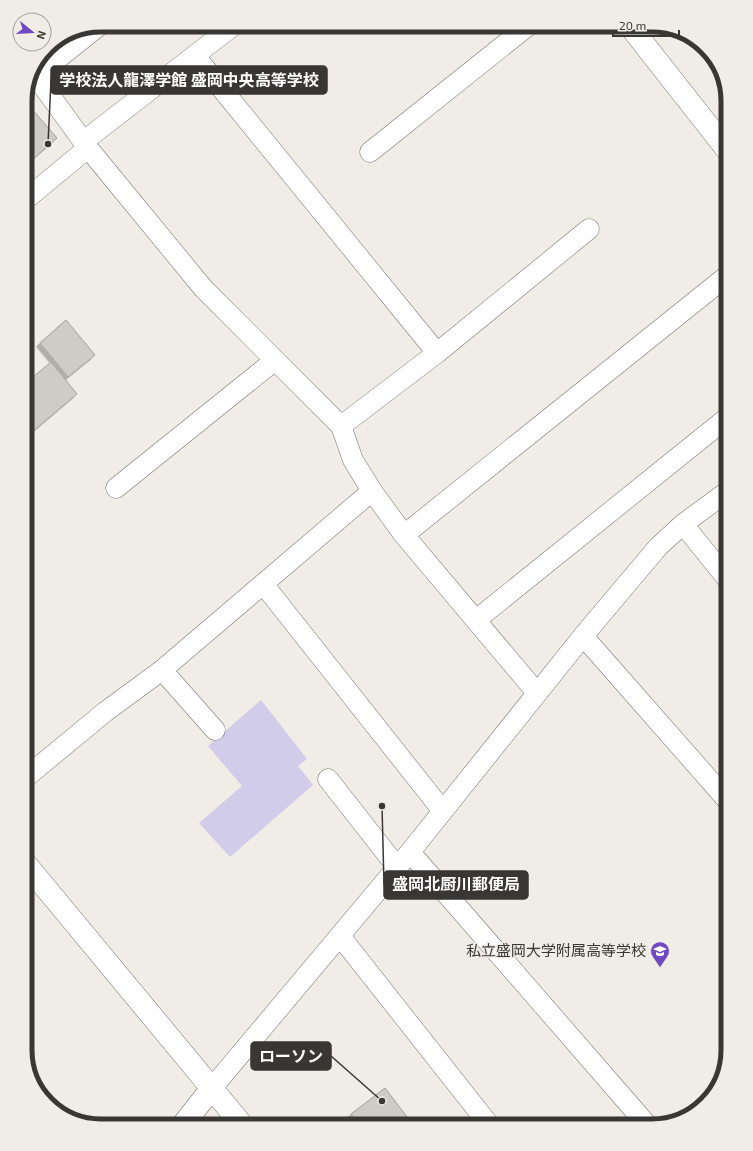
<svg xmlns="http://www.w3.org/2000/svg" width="753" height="1151" font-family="'Exo 2','Noto Sans JP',sans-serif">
	<defs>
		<filter id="shadow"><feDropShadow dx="-3.5" dy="3.5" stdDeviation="0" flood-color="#0004"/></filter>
	</defs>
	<rect width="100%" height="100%" fill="#f0ece6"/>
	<!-- green -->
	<path fill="#d2cceb" d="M 261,700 L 307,759 L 298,766 L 313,785 L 230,857 L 199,823 L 242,786 L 208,746 Z"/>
	<!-- building -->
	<path fill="#cfccc5" stroke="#a2a099" filter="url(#shadow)" d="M 25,101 L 57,138 L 25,166 Z
		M 66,320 L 95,355 L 68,377 L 40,343 Z
		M 51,362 L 77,394 L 25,438 L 25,384 Z
		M 385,1088 L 414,1126 L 361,1126 L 351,1114 Z"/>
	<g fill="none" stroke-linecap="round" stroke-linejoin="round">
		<!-- minor casing -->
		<g stroke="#77746e" stroke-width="21">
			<path id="minor" d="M 195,56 L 437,353
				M 35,75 L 88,148 L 203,288 L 341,426 L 353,460 L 372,491 L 404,535 L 537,693
				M 36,76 L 100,25
				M 84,141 L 234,25
				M 370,152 L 529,25
				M 25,200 L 88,148
				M 341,426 L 437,353 L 589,229
				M 116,488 L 274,361
				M 683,524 L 728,580
				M 404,535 L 728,275
				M 264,585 L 442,810
				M 476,620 L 728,417
				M 583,636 L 728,801
				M 162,670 L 215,730
				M 25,778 L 105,712 L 162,670 L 372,491
				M 328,779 L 397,867
				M 410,852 L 648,1126
				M 340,936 L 490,1126
				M 212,1088 L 410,852 L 583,636 L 658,547 L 683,524 L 728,491"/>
		</g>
		<!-- tertiary casing -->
		<g stroke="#77746e" stroke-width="23">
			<path id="tertiary" d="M 629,25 L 728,151
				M 25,863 L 243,1126
				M 182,1126 L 212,1088"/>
		</g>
		<!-- minor -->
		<use href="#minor" stroke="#fff" stroke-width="20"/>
		<!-- tertiary -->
		<use href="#tertiary" stroke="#fff" stroke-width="22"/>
	</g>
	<!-- icons -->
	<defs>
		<g id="school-pin" transform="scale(1)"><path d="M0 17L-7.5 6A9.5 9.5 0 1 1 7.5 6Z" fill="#7049c2" stroke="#f0ece6"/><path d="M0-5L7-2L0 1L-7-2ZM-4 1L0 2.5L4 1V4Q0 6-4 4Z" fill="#fff"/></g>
	</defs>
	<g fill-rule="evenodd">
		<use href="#school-pin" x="660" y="951"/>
	</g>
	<g text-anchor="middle" stroke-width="3" stroke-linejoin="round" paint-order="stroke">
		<!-- poi labels -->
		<g font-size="15" fill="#383734" stroke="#f0ece6" text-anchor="end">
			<text x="646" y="956">私立盛岡大学附属高等学校</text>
		</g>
	</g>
	<!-- crop -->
	<path d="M0 0H753V1151H0ZM101 32H652A69 69 0 0 1 721 101V1050A69 69 0 0 1 652 1119H101A69 69 0 0 1 32 1050V101A69 69 0 0 1 101 32Z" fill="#f0ece6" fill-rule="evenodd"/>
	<path fill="none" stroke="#383734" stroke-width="5" d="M101 32H652A69 69 0 0 1 721 101V1050A69 69 0 0 1 652 1119H101A69 69 0 0 1 32 1050V101A69 69 0 0 1 101 32Z"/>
	<!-- callouts -->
	<path fill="none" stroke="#383734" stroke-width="1.5" d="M48 144L51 80M382 806L384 885M382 1101L331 1056"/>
	<g fill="#383734" stroke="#f0ece6" stroke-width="1.5">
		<circle cx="48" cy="144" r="4"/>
		<circle cx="382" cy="806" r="4"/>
		<circle cx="382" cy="1101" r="4"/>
	</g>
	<g fill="#383734" stroke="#383734" stroke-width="1.5">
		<rect x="51" y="66" width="276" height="28" rx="4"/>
		<rect x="384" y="871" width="144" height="28" rx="4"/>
		<rect x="251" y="1042" width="80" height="28" rx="4"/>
	</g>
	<g font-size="16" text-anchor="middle" font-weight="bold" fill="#fff">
		<text x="189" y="86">学校法人龍澤学館 盛岡中央高等学校</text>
		<text x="456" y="890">盛岡北厨川郵便局</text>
		<text x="291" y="1062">ローソン</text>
	</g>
	<!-- north arrow -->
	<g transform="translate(32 32) rotate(108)"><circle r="19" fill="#f0ece6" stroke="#a6a49f"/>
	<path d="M0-3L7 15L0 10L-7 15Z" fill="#7049c2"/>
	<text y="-6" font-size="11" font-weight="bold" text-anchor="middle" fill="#383734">N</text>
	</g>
	<!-- scale -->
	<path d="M613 30v6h66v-6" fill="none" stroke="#383734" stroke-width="2"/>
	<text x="619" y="30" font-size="12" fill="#383734" stroke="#f0ece6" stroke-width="3" paint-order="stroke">20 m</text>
</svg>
